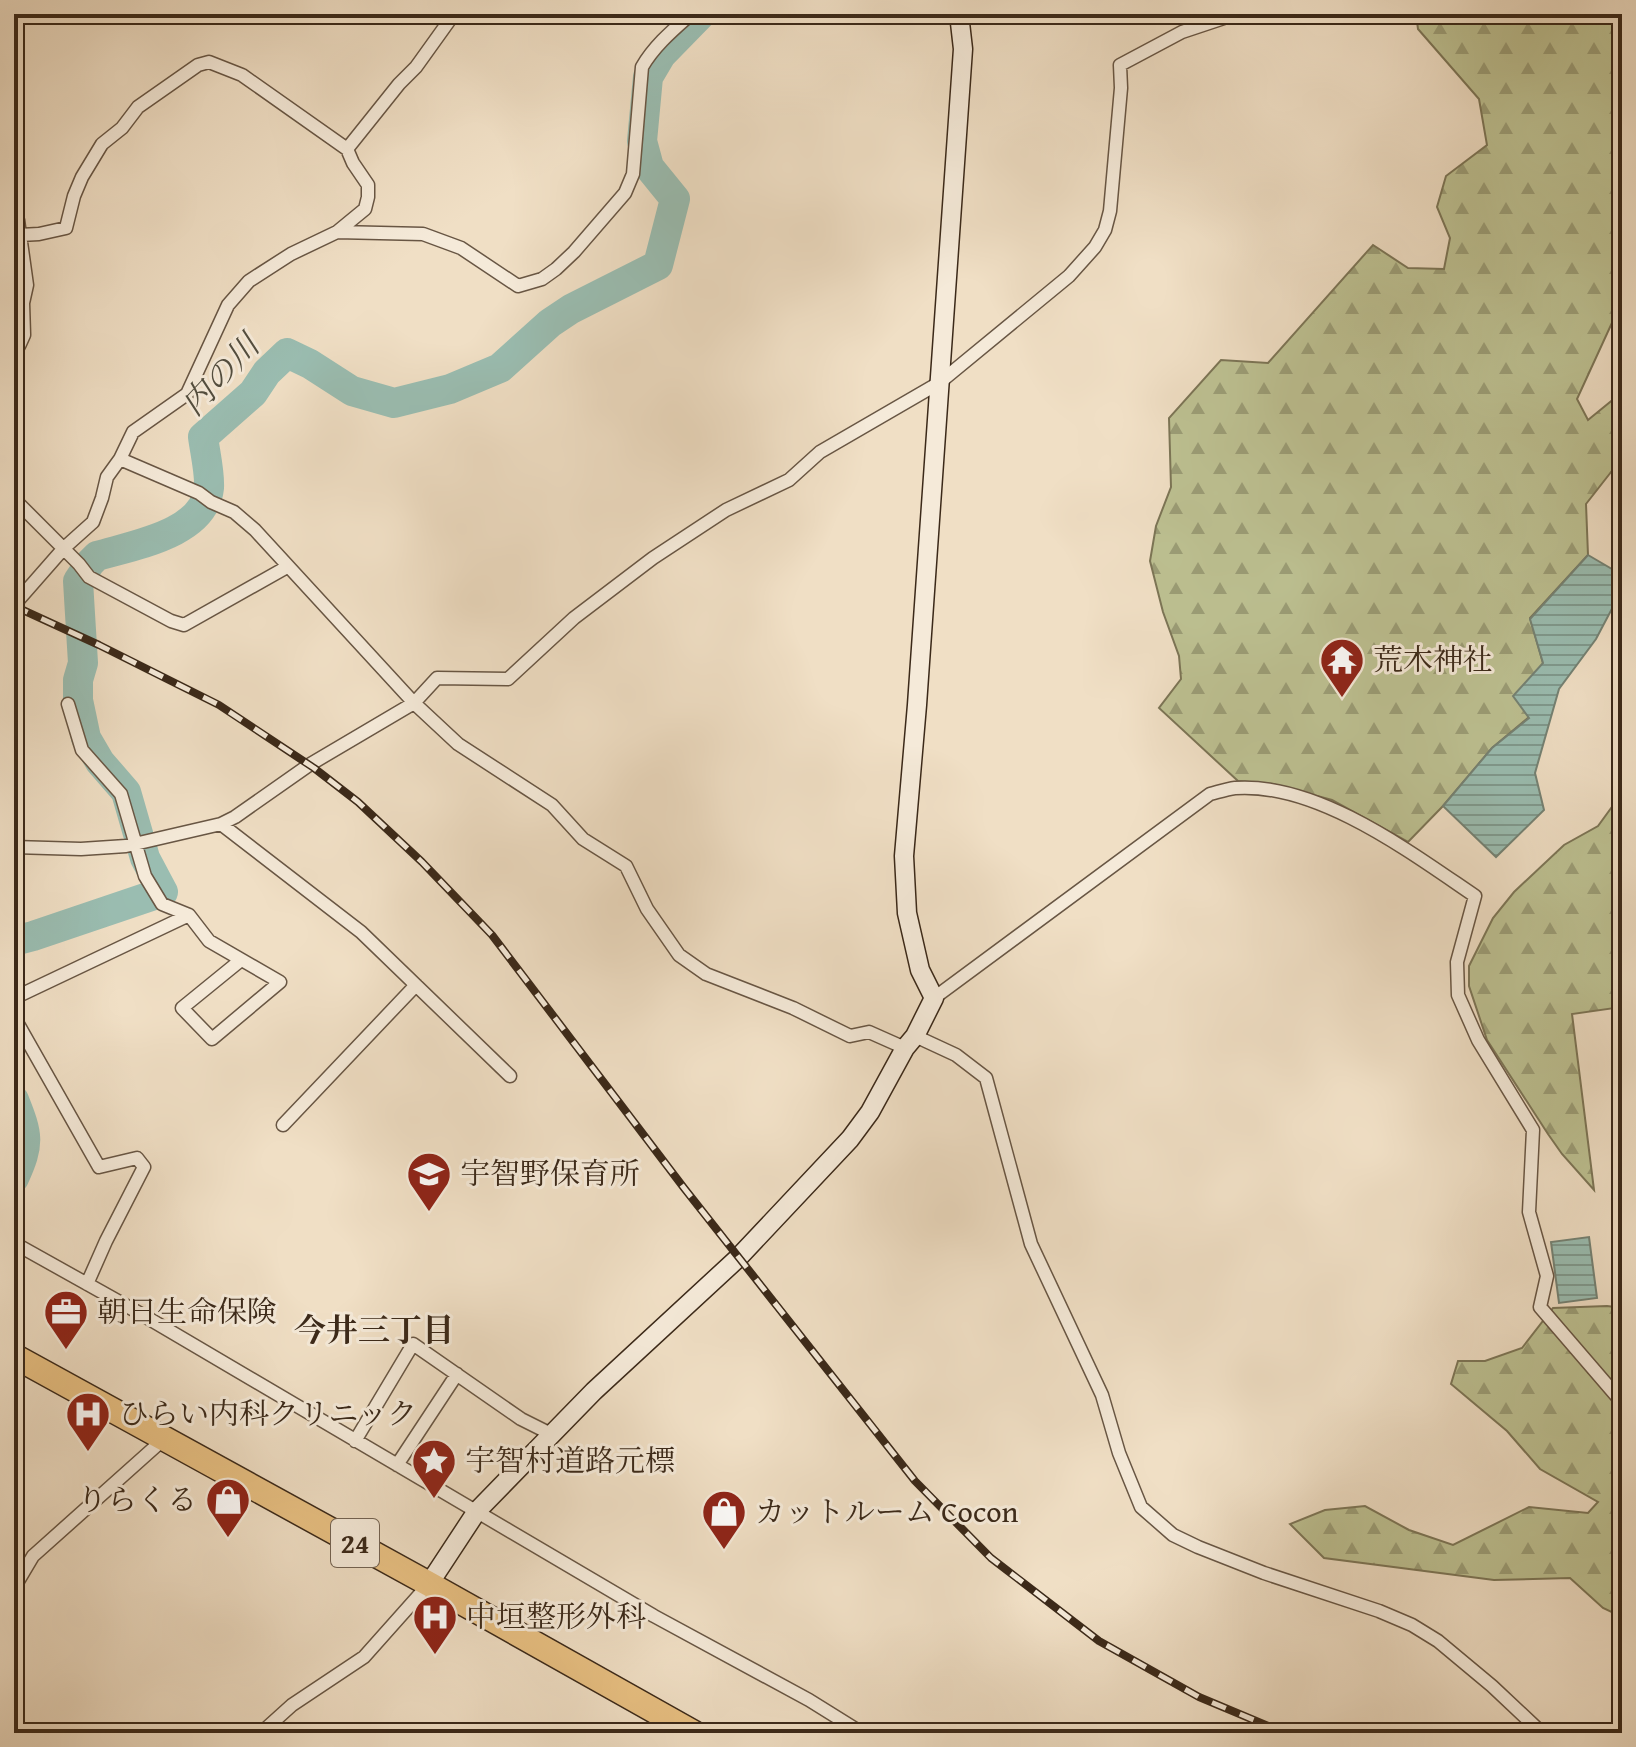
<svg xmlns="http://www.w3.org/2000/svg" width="1636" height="1747" font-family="'Gentium Book Plus','Noto Serif JP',serif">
	<defs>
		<pattern id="forest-firs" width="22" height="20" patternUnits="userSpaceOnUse" patternTransform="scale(2)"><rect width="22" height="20" fill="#bdc192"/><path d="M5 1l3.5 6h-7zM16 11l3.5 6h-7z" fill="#9b9d76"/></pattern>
		<pattern id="water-rules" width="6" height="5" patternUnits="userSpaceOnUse" patternTransform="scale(2)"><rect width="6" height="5" fill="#9abdb1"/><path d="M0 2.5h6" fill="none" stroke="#7f9a8f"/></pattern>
	</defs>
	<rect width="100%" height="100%" fill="#f0dfc5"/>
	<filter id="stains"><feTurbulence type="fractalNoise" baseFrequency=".0025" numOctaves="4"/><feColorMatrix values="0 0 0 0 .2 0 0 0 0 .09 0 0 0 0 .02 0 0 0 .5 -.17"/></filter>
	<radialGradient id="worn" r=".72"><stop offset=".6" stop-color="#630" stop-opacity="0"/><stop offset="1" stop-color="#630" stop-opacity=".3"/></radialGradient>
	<!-- forest -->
	<path fill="url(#forest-firs)" stroke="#7c7556" stroke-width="2" d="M 1416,14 L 1622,14 L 1622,301 L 1577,399 L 1588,420 L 1615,398 L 1622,408 L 1622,458 L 1586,504 L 1588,555 L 1530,618 L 1543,663 L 1529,717 L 1492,748 L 1443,806 L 1408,842 L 1332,800 L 1273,784 L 1238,781 L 1159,708 L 1181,679 L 1179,656 L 1163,612 L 1150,561 L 1156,526 L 1171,487 L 1169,418 L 1221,360 L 1268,363 L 1373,245 L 1408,268 L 1444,269 L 1450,238 L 1437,207 L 1446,176 L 1487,145 L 1479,99 L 1418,29 Z
		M 1622,793 L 1622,1007 L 1572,1014 L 1594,1190 L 1562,1154 L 1548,1134 L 1487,1040 L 1469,986 L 1469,966 L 1493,918 L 1514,892 L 1564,845 L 1598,826 Z
		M 1607,1306 L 1622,1308 L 1622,1617 L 1603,1608 L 1570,1578 L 1494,1580 L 1324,1558 L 1290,1524 L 1325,1510 L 1365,1506 L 1409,1530 L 1453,1545 L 1529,1507 L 1588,1513 L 1598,1502 L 1540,1469 L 1507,1431 L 1451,1384 L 1458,1361 L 1485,1361 L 1522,1348 L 1553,1308 Z"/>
	<!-- water -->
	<path fill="url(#water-rules)" stroke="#748274" stroke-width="2" d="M 1588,555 L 1617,572 L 1615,603 L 1596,639 L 1559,689 L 1535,773 L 1544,810 L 1496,857 L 1443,806 L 1492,748 L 1529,718 L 1513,696 L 1543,663 L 1530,619 Z
		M 1589,1237 L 1597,1298 L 1559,1303 L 1551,1242 Z"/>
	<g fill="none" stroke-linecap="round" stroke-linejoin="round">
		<!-- river -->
		<path stroke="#9abdb1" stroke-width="30" d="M 14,941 L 33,936 L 163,892 L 145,858 L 126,792 L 100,762 L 86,738 L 78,700 L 78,680 L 83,663 L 78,581 L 90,563 L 97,556 C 134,545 204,534 209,488 C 210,473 205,452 203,437 L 253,393 L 267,372 L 287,353 L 310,364 L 352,391 L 394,403 L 450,389 L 500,368 L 550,323 L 571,309 L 658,265 L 675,199 L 649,167 L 642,141 L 648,77 L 661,55 L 701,14
			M 14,1100 C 28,1135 30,1143 14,1178"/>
		<!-- street casing -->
		<g stroke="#685644" stroke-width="15">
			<path id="street" d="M 14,217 L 18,220 L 20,235 L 27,285 L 23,303 L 24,335 L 19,346 L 14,350
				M 337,232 L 423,234 L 461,248 L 518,286 L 542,279 L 556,269 L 574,252 L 625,193 L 633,174 L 642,67 C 654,46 673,30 691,14
				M 20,235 L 39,234 L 66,228 L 74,196 L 82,177 L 102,144 L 122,128 L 138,107 L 198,65 L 209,62 L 242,75 L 347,149
				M 120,459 L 199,493 L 211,502 L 234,512 L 255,530 L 414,703 L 458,744 L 552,805 L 583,839 L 626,866 L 647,909 L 679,955 L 706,974 L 793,1008 L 850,1036 L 869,1032 L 905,1048
				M 14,499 L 79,564 L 89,577 L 171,621 L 184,625 L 287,567
				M 14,605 L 64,548 L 93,522 L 102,498 L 107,477 L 120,459 L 133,432 L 187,394 L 228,305 L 249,281 L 291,254 L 337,232 L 365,209 L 368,197 L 368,185 L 353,163 L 347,149 L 399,84 L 416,67 L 449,21 L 448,14
				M 68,704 L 82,750 L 121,794 L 145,876 L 162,904 L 189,915 L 209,941 L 280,982 L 212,1039 L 182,1008 L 241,960
				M 221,824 L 361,932 L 510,1076
				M 14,847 L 81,849 L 126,846 L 221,824 L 235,817 L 309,765 L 414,703 L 437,678 L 508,679 L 574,618 L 653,558 L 726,510 L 789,480 L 820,452 L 939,383 L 1069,276 L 1095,247 L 1105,230 L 1110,211 L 1121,88 L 1120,65 L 1182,32 L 1236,14
				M 14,998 L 189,915
				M 934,998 L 1210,794 C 1218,792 1227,789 1235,788 C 1317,782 1410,852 1475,896 L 1457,962 L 1458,995 L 1478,1040 L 1533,1130 L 1529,1212 L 1547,1276 L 1540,1307 L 1620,1400
				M 14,1017 L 99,1167 L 137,1158 L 144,1167 L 106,1241 L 87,1284
				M 915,1036 L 956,1055 L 986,1078 L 1031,1244 L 1102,1395 L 1119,1453 L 1141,1507 L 1173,1535 L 1198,1547 L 1264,1573 L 1379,1611 L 1412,1625 L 1438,1641 L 1492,1686 L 1542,1733
				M 283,1125 L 416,985
				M 14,1243 L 141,1314 L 654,1616 L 809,1700 L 862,1733
				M 355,1441 L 413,1344 L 521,1419 L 551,1434
				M 397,1465 L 457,1374
				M 14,1588 L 33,1556 L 165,1438
				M 261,1733 L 292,1705 L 364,1657 L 429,1584"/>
		</g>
		<!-- secondary casing -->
		<g stroke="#3b2919" stroke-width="21">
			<path id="secondary" d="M 429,1584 L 477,1511 L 594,1391 L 738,1258 L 850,1139 L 870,1112 L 905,1048 L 915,1036 L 934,998 L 920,970 L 907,913 L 904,856 L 917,705 L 963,49 L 959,14"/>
		</g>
		<!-- highway casing -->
		<g stroke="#3b2919" stroke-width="27">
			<path id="highway" d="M 14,1356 L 429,1584 L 694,1733"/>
		</g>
		<!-- street -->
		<use href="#street" stroke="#f5ead9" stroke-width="12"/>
		<!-- secondary -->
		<use href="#secondary" stroke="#f5ead9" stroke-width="18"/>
		<!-- highway -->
		<use href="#highway" stroke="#e8c082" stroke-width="24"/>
		<!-- rail casing -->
		<g stroke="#3b2919" stroke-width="8">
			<path id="rail" d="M 14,606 L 99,645 L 219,705 L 314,768 L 358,802 L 422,862 L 492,935 L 684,1188 L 915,1481 L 991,1558 L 1099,1641 L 1199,1697 L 1285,1733"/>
		</g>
		<!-- rail -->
		<use href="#rail" stroke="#f5ead9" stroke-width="5" stroke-dasharray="15" stroke-linecap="butt"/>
	</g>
	<!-- icons -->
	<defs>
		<g id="temple-pin" transform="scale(2.3)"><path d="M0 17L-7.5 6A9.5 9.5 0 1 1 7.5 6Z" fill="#8f2418" stroke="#f5ead9"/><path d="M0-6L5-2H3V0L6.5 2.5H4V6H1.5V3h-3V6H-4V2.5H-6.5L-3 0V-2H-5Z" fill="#fff"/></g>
		<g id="school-pin" transform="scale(2.3)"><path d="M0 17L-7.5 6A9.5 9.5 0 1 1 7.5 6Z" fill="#8f2418" stroke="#f5ead9"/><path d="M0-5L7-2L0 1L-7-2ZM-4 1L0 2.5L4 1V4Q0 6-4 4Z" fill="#fff"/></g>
		<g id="office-pin" transform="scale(2.3)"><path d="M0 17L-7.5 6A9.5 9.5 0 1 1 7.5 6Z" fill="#8f2418" stroke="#f5ead9"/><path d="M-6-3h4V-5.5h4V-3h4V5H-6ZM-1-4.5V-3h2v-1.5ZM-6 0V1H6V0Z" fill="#fff"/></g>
		<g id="hospital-pin" transform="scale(2.3)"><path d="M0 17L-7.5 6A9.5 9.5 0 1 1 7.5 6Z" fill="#8f2418" stroke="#f5ead9"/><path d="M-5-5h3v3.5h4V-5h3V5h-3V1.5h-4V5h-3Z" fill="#fff"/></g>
		<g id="sight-pin" transform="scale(2.3)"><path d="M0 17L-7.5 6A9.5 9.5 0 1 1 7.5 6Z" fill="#8f2418" stroke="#f5ead9"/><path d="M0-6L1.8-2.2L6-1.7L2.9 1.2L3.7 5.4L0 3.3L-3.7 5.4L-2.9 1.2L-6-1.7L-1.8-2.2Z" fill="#fff"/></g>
		<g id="shop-pin" transform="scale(2.3)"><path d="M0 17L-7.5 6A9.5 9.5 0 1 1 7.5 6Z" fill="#8f2418" stroke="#f5ead9"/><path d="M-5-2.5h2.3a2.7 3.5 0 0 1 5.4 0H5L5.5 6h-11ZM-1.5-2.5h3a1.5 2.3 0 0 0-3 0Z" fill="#fff"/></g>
	</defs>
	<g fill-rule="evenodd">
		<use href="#temple-pin" x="1342" y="660"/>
		<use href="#school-pin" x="429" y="1174"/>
		<use href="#office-pin" x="66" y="1312"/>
		<use href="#hospital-pin" x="88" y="1414"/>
		<use href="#sight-pin" x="434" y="1461"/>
		<use href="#shop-pin" x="228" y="1500"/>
		<use href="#shop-pin" x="724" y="1512"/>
		<use href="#hospital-pin" x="435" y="1617"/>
	</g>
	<g text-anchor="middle" stroke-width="6" stroke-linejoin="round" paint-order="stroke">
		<!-- shield labels -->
		<rect fill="#f5ead9" stroke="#736353" stroke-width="2" x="331" y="1519" width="48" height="48" rx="6"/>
		<g font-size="28" font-weight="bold" fill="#3b2919">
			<text x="355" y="1553">24</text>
		</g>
		<!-- poi labels -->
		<g font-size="30" fill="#3b2919" stroke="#f5ead9" text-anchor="start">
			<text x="1373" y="670">荒木神社</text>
			<text x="460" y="1184">宇智野保育所</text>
			<text x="97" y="1322">朝日生命保険</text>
			<text x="119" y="1424">ひらい内科クリニック</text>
			<text x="465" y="1471">宇智村道路元標</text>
			<text x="197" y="1510" text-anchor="end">りらくる</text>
			<text x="755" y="1522">カットルーム Cocon</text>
			<text x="466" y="1627">中垣整形外科</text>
		</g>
		<!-- water labels -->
		<g font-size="32" font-style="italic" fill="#534e3f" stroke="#f5ead9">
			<text transform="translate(220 375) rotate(-47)" y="11">内の川</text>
		</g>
		<!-- neighbourhood labels -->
		<g font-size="32" font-weight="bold" fill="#3b2919" stroke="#f5ead9">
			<text x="374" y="1341">今井三丁目</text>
		</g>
	</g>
	<!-- margin -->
	<rect width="1636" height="1747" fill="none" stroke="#f0dfc5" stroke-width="48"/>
	<rect x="16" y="16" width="1604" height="1715" fill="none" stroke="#3b2919" stroke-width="4"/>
	<rect x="24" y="24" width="1588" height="1699" fill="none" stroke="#3b2919" stroke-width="2"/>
	<rect width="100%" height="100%" filter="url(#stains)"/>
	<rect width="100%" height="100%" fill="url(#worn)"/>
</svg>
